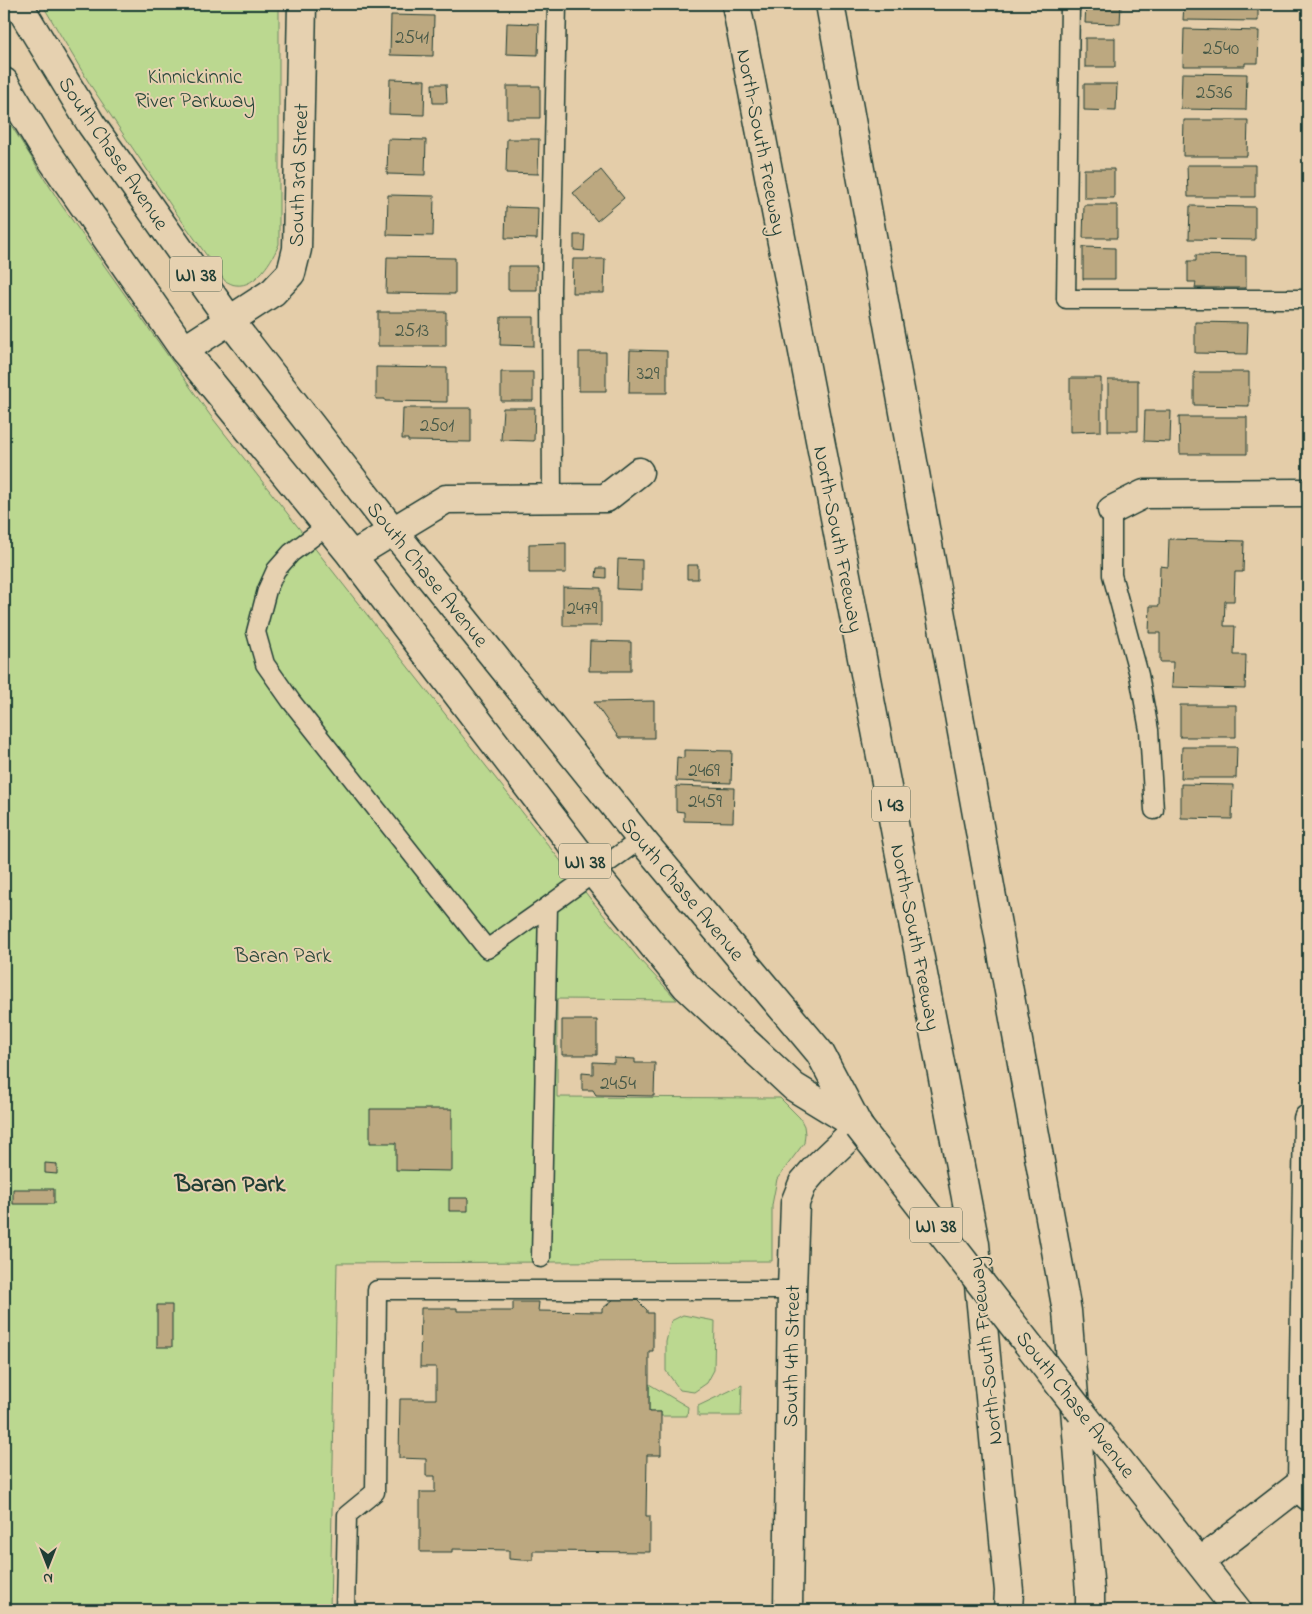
<svg xmlns="http://www.w3.org/2000/svg" width="1312" height="1614" font-family="'Indie Flower',sans-serif">
	<rect width="100%" height="100%" fill="#e4cda9"/>
	<filter id="ink" filterUnits="userSpaceOnUse"><feTurbulence type="fractalNoise" baseFrequency=".02" numOctaves="2"/><feDisplacementMap in="SourceGraphic" scale="10" xChannelSelector="R" yChannelSelector="G"/><feConvolveMatrix kernelMatrix="1 2 1 2 8 2 1 2 1" color-interpolation-filters="sRGB"/></filter>
	<g filter="url(#ink)">
		<!-- green -->
		<path fill="#bbd890" stroke="#6d8a62" d="M 42,4 L 279,4 L 279,244 C 273,259 256,288 236,285 C 232,285 228,282 225,281 L 172,207 L 91,86 Z
			M 4,114 L 60,203 L 210,415 L 589,897 L 639,959 L 677,1000 L 557,999 L 557,1097 L 780,1098 L 800,1118 L 804,1126 L 805,1134 L 804,1143 L 777,1179 L 772,1205 L 772,1261 L 337,1263 L 330,1610 L 4,1610 Z
			M 683,1315 L 715,1321 L 714,1370 L 707,1383 L 694,1392 L 680,1390 L 666,1371 L 666,1342 L 671,1321 Z
			M 649,1384 L 688,1407 L 687,1416 L 661,1416 L 661,1412 L 649,1412 Z
			M 742,1385 L 741,1416 L 698,1416 L 698,1406 Z"/>
		<!-- building -->
		<path fill="#bca880" stroke="#1f3d34" d="M 1086,4 L 1121,4 L 1120,24 L 1085,23 Z
			M 1184,4 L 1258,5 L 1258,21 L 1183,20 Z
			M 391,15 L 434,16 L 433,56 L 390,55 Z
			M 507,23 L 539,24 L 538,55 L 506,54 Z
			M 1184,29 L 1259,31 L 1258,63 L 1245,63 L 1245,66 L 1183,66 Z
			M 1085,38 L 1115,38 L 1115,67 L 1085,67 Z
			M 1182,73 L 1247,74 L 1246,110 L 1181,109 Z
			M 390,79 L 425,80 L 424,115 L 389,114 Z
			M 432,84 L 446,84 L 447,103 L 433,103 Z
			M 1084,84 L 1117,84 L 1116,111 L 1084,110 Z
			M 507,86 L 540,86 L 540,118 L 507,118 Z
			M 1184,120 L 1248,120 L 1247,156 L 1183,156 Z
			M 388,139 L 426,140 L 425,175 L 387,174 Z
			M 507,139 L 539,139 L 538,174 L 506,173 Z
			M 1187,165 L 1255,165 L 1255,197 L 1188,197 Z
			M 1084,169 L 1114,169 L 1114,198 L 1084,198 Z
			M 601,170 L 624,198 L 597,221 L 573,193 Z
			M 388,195 L 434,196 L 433,236 L 387,235 Z
			M 1084,205 L 1117,205 L 1117,238 L 1083,238 Z
			M 1190,206 L 1255,207 L 1255,240 L 1189,239 Z
			M 506,207 L 538,208 L 537,239 L 505,238 Z
			M 574,235 L 585,235 L 584,251 L 574,250 Z
			M 1083,247 L 1115,248 L 1115,279 L 1083,279 Z
			M 1196,255 L 1246,256 L 1246,288 L 1195,288 L 1196,282 L 1188,282 L 1188,261 L 1196,261 Z
			M 387,257 L 455,258 L 455,294 L 386,293 Z
			M 573,259 L 605,259 L 604,293 L 572,293 Z
			M 508,266 L 537,266 L 537,290 L 508,290 Z
			M 378,312 L 446,312 L 446,346 L 378,346 Z
			M 501,317 L 534,317 L 534,346 L 500,345 Z
			M 1195,322 L 1248,323 L 1247,354 L 1195,353 Z
			M 630,350 L 667,351 L 667,393 L 629,393 Z
			M 579,352 L 606,352 L 606,391 L 579,391 Z
			M 376,367 L 447,368 L 447,402 L 385,401 L 385,399 L 376,399 Z
			M 501,372 L 533,372 L 533,401 L 501,401 Z
			M 1194,372 L 1249,372 L 1249,406 L 1194,405 Z
			M 1070,378 L 1101,378 L 1101,431 L 1070,432 Z
			M 1108,380 L 1138,380 L 1138,431 L 1108,431 Z
			M 403,408 L 471,408 L 471,442 L 408,441 L 408,439 L 402,439 Z
			M 503,408 L 535,408 L 534,441 L 501,440 Z
			M 1145,411 L 1171,411 L 1170,442 L 1144,441 Z
			M 1179,417 L 1247,417 L 1247,454 L 1180,454 Z
			M 1169,539 L 1244,541 L 1243,572 L 1235,572 L 1234,601 L 1225,601 L 1224,626 L 1235,626 L 1234,655 L 1246,655 L 1245,689 L 1172,687 L 1173,662 L 1160,662 L 1160,633 L 1149,633 L 1150,606 L 1159,606 L 1160,566 L 1168,567 Z
			M 566,543 L 566,573 L 529,573 L 529,544 Z
			M 618,559 L 642,560 L 642,590 L 617,589 Z
			M 687,565 L 698,565 L 698,579 L 687,579 Z
			M 597,568 L 606,568 L 606,578 L 596,577 Z
			M 563,587 L 601,588 L 601,626 L 563,626 Z
			M 590,641 L 631,642 L 631,671 L 589,671 Z
			M 654,701 L 654,738 L 619,738 L 594,702 Z
			M 1180,705 L 1236,705 L 1236,737 L 1180,737 Z
			M 1182,747 L 1237,747 L 1236,778 L 1181,778 Z
			M 684,750 L 732,751 L 731,783 L 676,781 L 677,757 L 684,758 Z
			M 1181,784 L 1233,785 L 1232,819 L 1181,818 Z
			M 676,786 L 734,788 L 733,822 L 684,821 L 684,812 L 676,811 Z
			M 562,1020 L 597,1020 L 597,1055 L 562,1055 Z
			M 614,1058 L 635,1059 L 635,1063 L 655,1063 L 654,1096 L 596,1095 L 593,1090 L 582,1090 L 582,1073 L 593,1074 L 593,1062 L 614,1063 Z
			M 370,1109 L 452,1109 L 452,1171 L 396,1170 L 396,1143 L 370,1143 Z
			M 45,1163 L 57,1164 L 57,1174 L 45,1173 Z
			M 13,1189 L 54,1189 L 54,1204 L 13,1204 Z
			M 449,1198 L 468,1198 L 468,1211 L 449,1211 Z
			M 614,1299 L 636,1299 L 647,1310 L 647,1313 L 653,1313 L 653,1351 L 649,1351 L 649,1412 L 661,1412 L 661,1455 L 647,1455 L 646,1516 L 650,1516 L 650,1552 L 533,1551 L 533,1560 L 521,1560 L 509,1559 L 509,1550 L 452,1549 L 452,1552 L 420,1552 L 420,1492 L 435,1492 L 435,1476 L 426,1476 L 426,1459 L 399,1458 L 400,1399 L 436,1399 L 436,1367 L 420,1367 L 421,1308 L 457,1308 L 457,1311 L 513,1311 L 513,1302 L 539,1302 L 538,1311 L 602,1312 L 602,1309 Z
			M 157,1305 L 172,1305 L 172,1347 L 157,1347 Z"/>
		<g fill="none" stroke-linecap="round" stroke-linejoin="round">
			<!-- service casing -->
			<g stroke="#1f3d34" stroke-width="21">
				<path id="service" d="M 1070,4 L 1066,299 L 1308,299
					M 552,498 L 551,288 L 557,4
					M 1112,510 L 1112,575 L 1139,675 L 1149,730 L 1154,810
					M 327,526 L 291,553 L 276,570 L 267,590 L 256,632 L 265,664 L 291,701 L 487,949 L 548,906
					M 541,1258 L 548,906 L 641,839
					M 345,1610 L 347,1515 L 375,1492 L 377,1290 L 792,1290"/>
			</g>
			<!-- minor casing -->
			<g stroke="#1f3d34" stroke-width="31">
				<path id="minor" d="M 184,350 L 273,292 L 291,273 L 297,249 L 302,4
					M 1112,510 L 1144,494 L 1308,493
					M 352,556 L 446,499 L 606,498 L 639,472
					M 1308,1119 L 1302,1483 L 1308,1496"/>
			</g>
			<!-- tertiary casing -->
			<g stroke="#1f3d34" stroke-width="31">
				<path id="tertiary" d="M 788,1610 L 792,1290 L 795,1203 L 803,1183 L 816,1168 L 859,1127"/>
			</g>
			<!-- primary casing -->
			<g stroke="#1f3d34" stroke-width="31">
				<path id="primary" d="M 18,4 L 91,124 L 230,321 L 393,531 L 641,839 L 820,1053 L 859,1127
					M 4,82 L 44,148 L 184,350 L 352,556 L 594,873 L 686,986 L 794,1087 L 858,1126
					M 1081,1412 L 1237,1610
					M 1200,1562 L 1302,1483"/>
			</g>
			<!-- motorway casing -->
			<g stroke="#1f3d34" stroke-width="31">
				<path id="motorway" d="M 736,4 L 975,1244 L 1009,1591 L 1008,1610
					M 830,4 L 1067,1311 L 1090,1592 L 1090,1610"/>
			</g>
			<!-- service -->
			<use href="#service" stroke="#e6d1b0" stroke-width="18"/>
			<!-- minor -->
			<use href="#minor" stroke="#e6d1b0" stroke-width="28"/>
			<!-- tertiary -->
			<use href="#tertiary" stroke="#e6d1b0" stroke-width="28"/>
			<!-- primary -->
			<use href="#primary" stroke="#e6d1b0" stroke-width="28"/>
			<!-- motorway -->
			<use href="#motorway" stroke="#e6d1b0" stroke-width="28"/>
			<!-- primary-bridge casing -->
			<g stroke="#1f3d34" stroke-width="31" stroke-linecap="butt">
				<path id="primary-bridge" d="M 859,1127 L 1081,1412"/>
			</g>
			<!-- primary-bridge -->
			<use href="#primary-bridge" stroke="#e6d1b0" stroke-width="28"/>
		</g>
	</g>
	<g text-anchor="middle" stroke-width="4" stroke-linejoin="round" paint-order="stroke">
		<!-- number labels -->
		<g font-size="19" fill="#465847">
			<text x="412" y="43">2541</text>
			<text x="1221" y="54">2540</text>
			<text x="1214" y="98">2536</text>
			<text x="412" y="336">2513</text>
			<text x="648" y="379">329</text>
			<text x="437" y="431">2501</text>
			<text x="582" y="614">2479</text>
			<text x="704" y="776">2469</text>
			<text x="705" y="807">2459</text>
			<text x="618" y="1089">2454</text>
		</g>
		<!-- shield labels -->
		<g fill="#e6d1b0" stroke="#5b6959" stroke-width="1">
			<rect x="170" y="256.5" width="52" height="35" rx="4"/>
			<rect x="872" y="786.5" width="38" height="35" rx="4"/>
			<rect x="559" y="843.5" width="52" height="35" rx="4"/>
			<rect x="910" y="1207.5" width="52" height="35" rx="4"/>
		</g>
		<g font-size="20" font-weight="bold" fill="#1f3d34">
			<text x="196" y="281">WI 38</text>
			<text x="891" y="811">I 43</text>
			<text x="585" y="868">WI 38</text>
			<text x="936" y="1232">WI 38</text>
		</g>
		<!-- park labels -->
		<g font-size="21" fill="#274539" stroke="#e6d1b0">
			<text x="195" y="83">Kinnickinnic<tspan x="195" dy="24">River Parkway</tspan></text>
			<text x="283" y="962">Baran Park</text>
		</g>
		<!-- street labels -->
		<g font-size="21" fill="#1f3d34" stroke="#e6d1b0">
			<text transform="translate(762 142) rotate(79)" y="7">North-South Freeway</text>
			<text transform="translate(114 153) rotate(56)" y="7">South Chase Avenue</text>
			<text transform="translate(298 175) rotate(-88)" y="7">South 3rd Street</text>
			<text transform="translate(839 539) rotate(79)" y="7">North-South Freeway</text>
			<text transform="translate(428 574) rotate(51)" y="7">South Chase Avenue</text>
			<text transform="translate(683 889) rotate(50)" y="7">South Chase Avenue</text>
			<text transform="translate(916 937) rotate(79)" y="7">North-South Freeway</text>
			<text transform="translate(985 1351) rotate(-96)" y="7">North-South Freeway</text>
			<text transform="translate(791 1356) rotate(-89)" y="7">South 4th Street</text>
			<text transform="translate(1076 1404) rotate(52)" y="7">South Chase Avenue</text>
		</g>
		<!-- quarter labels -->
		<g font-size="24" font-weight="bold" fill="#1f3d34" stroke="#e6d1b0">
			<text x="230" y="1191">Baran Park</text>
		</g>
	</g>
	<!-- margin -->
	<rect width="1312" height="1614" fill="none" stroke="#e6d1b0" stroke-width="20"/>
	<rect x="10" y="10" width="1292" height="1594" fill="none" stroke="#1f3d34" stroke-width="2" filter="url(#ink)"/>
	<!-- north arrow -->
	<g transform="translate(48 1566) rotate(180)" stroke="#e6d1b0" stroke-width="4" paint-order="stroke">
	<path d="M0-4L9 19L0 12L-9 19Z" fill="#1f3d34"/>
	<text y="-8" font-size="14" font-weight="bold" text-anchor="middle" fill="#1f3d34">N</text>
	</g>
</svg>
